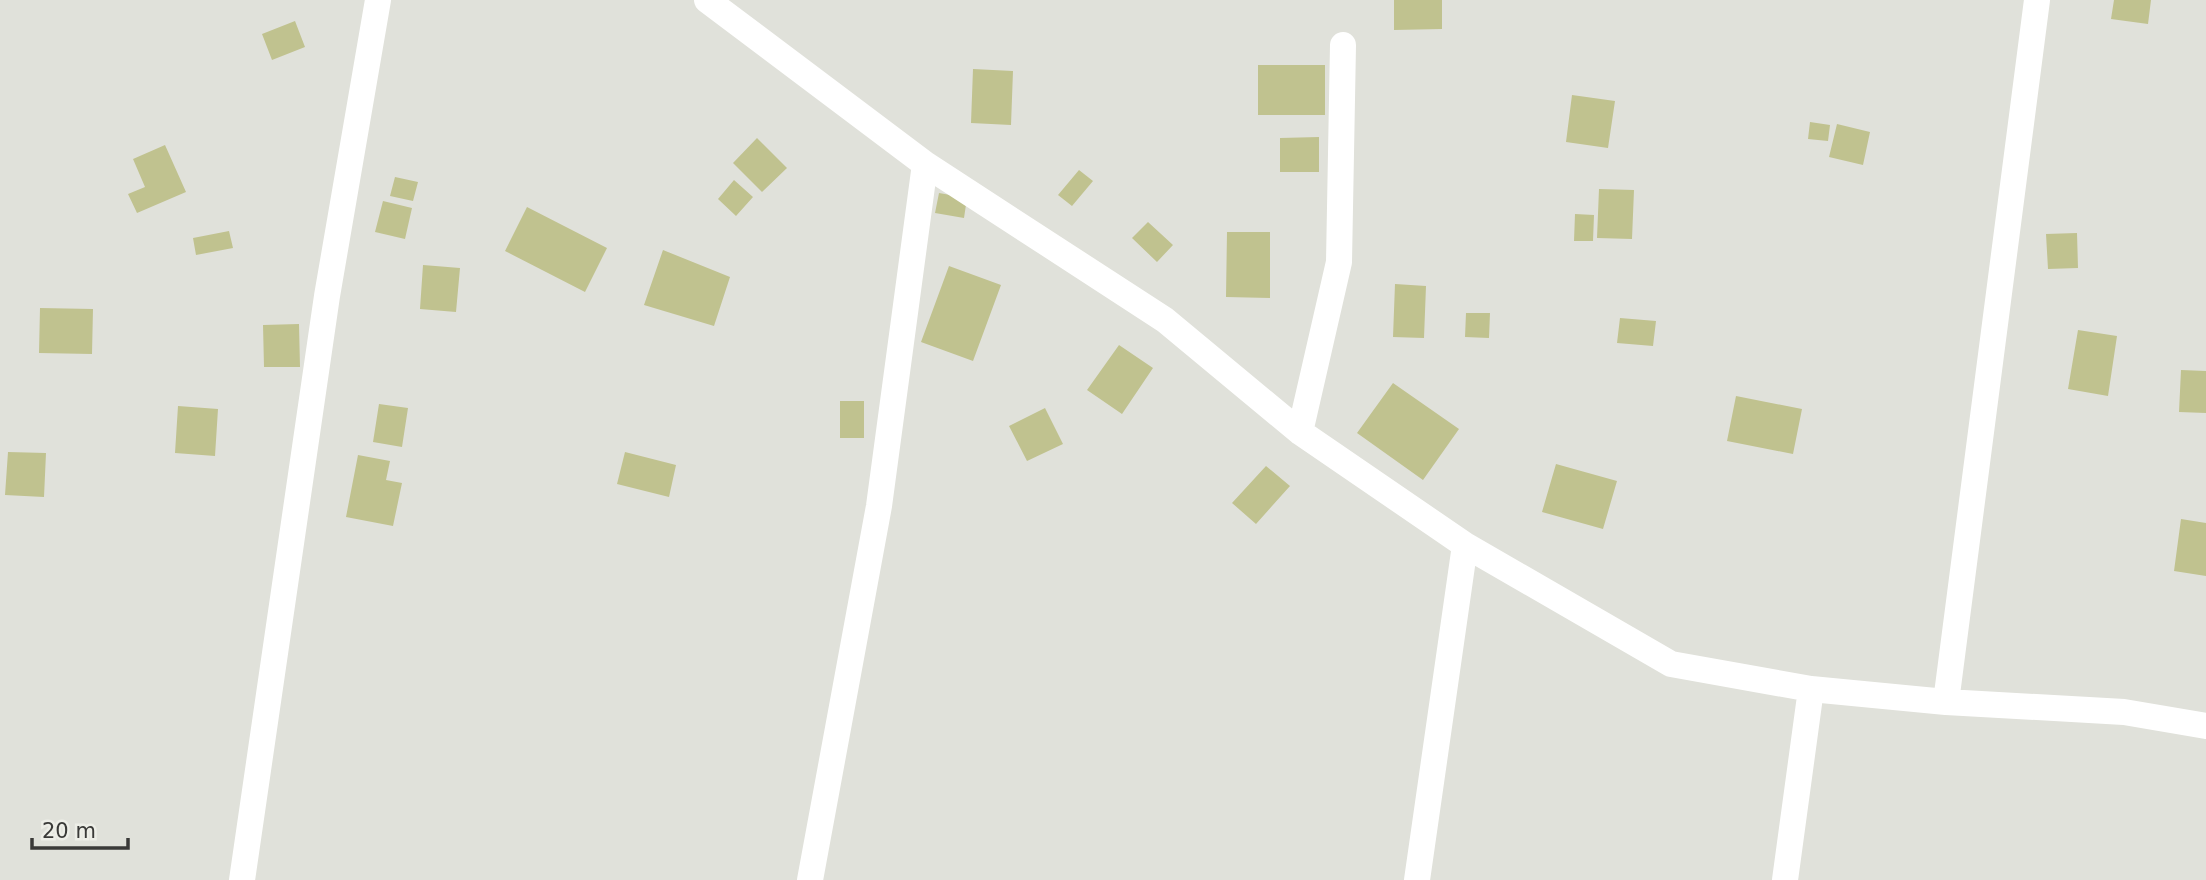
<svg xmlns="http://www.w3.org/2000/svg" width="2206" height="880" font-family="'DejaVu Sans',sans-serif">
	<rect width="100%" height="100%" fill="#e0e1da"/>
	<!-- building -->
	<path fill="#c0c28f" d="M 1394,0 L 1442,0 L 1442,29 L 1394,30 Z
		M 2114,0 L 2151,0 L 2148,24 L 2111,19 Z
		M 295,21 L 305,47 L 272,60 L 262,34 Z
		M 1258,65 L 1325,65 L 1325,115 L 1258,115 Z
		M 973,69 L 1013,71 L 1011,125 L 971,123 Z
		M 1572,95 L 1615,101 L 1608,148 L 1566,142 Z
		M 1810,122 L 1830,125 L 1828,141 L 1808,139 Z
		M 1837,124 L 1870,132 L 1863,165 L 1829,157 Z
		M 1319,137 L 1319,172 L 1280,172 L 1280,138 Z
		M 757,138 L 787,168 L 762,192 L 733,163 Z
		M 165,145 L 186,192 L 137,213 L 128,194 L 145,187 L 133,159 Z
		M 1079,170 L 1093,181 L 1072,206 L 1058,195 Z
		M 395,177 L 418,182 L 413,201 L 390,196 Z
		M 734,180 L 753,197 L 736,216 L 718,199 Z
		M 1599,189 L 1634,190 L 1632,239 L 1597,238 Z
		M 939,193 L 967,198 L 964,218 L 935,213 Z
		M 383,201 L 412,208 L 405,239 L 375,232 Z
		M 527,207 L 607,248 L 585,292 L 505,251 Z
		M 1575,214 L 1594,215 L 1593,241 L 1574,241 Z
		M 1148,222 L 1173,245 L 1157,262 L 1132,238 Z
		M 229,231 L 233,248 L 196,255 L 193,238 Z
		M 1227,232 L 1270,232 L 1270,298 L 1226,297 Z
		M 2077,233 L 2078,268 L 2048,269 L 2046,234 Z
		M 663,250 L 730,277 L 714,326 L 644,305 Z
		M 423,265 L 460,268 L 456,312 L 420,309 Z
		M 949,266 L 1001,285 L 973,361 L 921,342 Z
		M 1395,284 L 1426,286 L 1424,338 L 1393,337 Z
		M 40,308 L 93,309 L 92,354 L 39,353 Z
		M 1466,313 L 1490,313 L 1489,338 L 1465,337 Z
		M 1620,318 L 1656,321 L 1653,346 L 1617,343 Z
		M 299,324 L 300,367 L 264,367 L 263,325 Z
		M 2078,330 L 2117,336 L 2108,396 L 2068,389 Z
		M 1119,345 L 1153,368 L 1122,414 L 1087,390 Z
		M 2181,370 L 2206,371 L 2206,413 L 2179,412 Z
		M 1393,383 L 1459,429 L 1423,480 L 1357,433 Z
		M 1736,396 L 1802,409 L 1793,454 L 1727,441 Z
		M 840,401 L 864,401 L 864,438 L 840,438 Z
		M 379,404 L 408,408 L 402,447 L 373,442 Z
		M 178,406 L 218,409 L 215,456 L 175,453 Z
		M 1045,408 L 1063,444 L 1027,461 L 1009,426 Z
		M 8,452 L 46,453 L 44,497 L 5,495 Z
		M 625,452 L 676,465 L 669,497 L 617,484 Z
		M 358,455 L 390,461 L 386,480 L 402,483 L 393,526 L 346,517 Z
		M 1556,464 L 1617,481 L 1603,529 L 1542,512 Z
		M 1266,466 L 1290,486 L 1256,524 L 1232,503 Z
		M 2181,519 L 2206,523 L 2206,576 L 2174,571 Z"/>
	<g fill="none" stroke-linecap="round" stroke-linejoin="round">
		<!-- street -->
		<path stroke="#fff" stroke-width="26" d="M 707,0 L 925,164
			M 1300,432 L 1339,262 L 1343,45
			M 1946,702 L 2037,0
			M 242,880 L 327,296 L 378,0
			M 810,880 L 879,506 L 925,164 L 1165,320 L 1300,432 L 1465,545 L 1671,664 L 1811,689 L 1946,702 L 2124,712 L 2206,726
			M 1417,880 L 1465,545
			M 1785,880 L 1811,689"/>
	</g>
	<!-- scale -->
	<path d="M32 838v10h96v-10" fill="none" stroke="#3a3a38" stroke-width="3.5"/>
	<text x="42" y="838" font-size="21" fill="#3a3a38" stroke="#edeee7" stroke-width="5" paint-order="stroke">20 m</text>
</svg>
